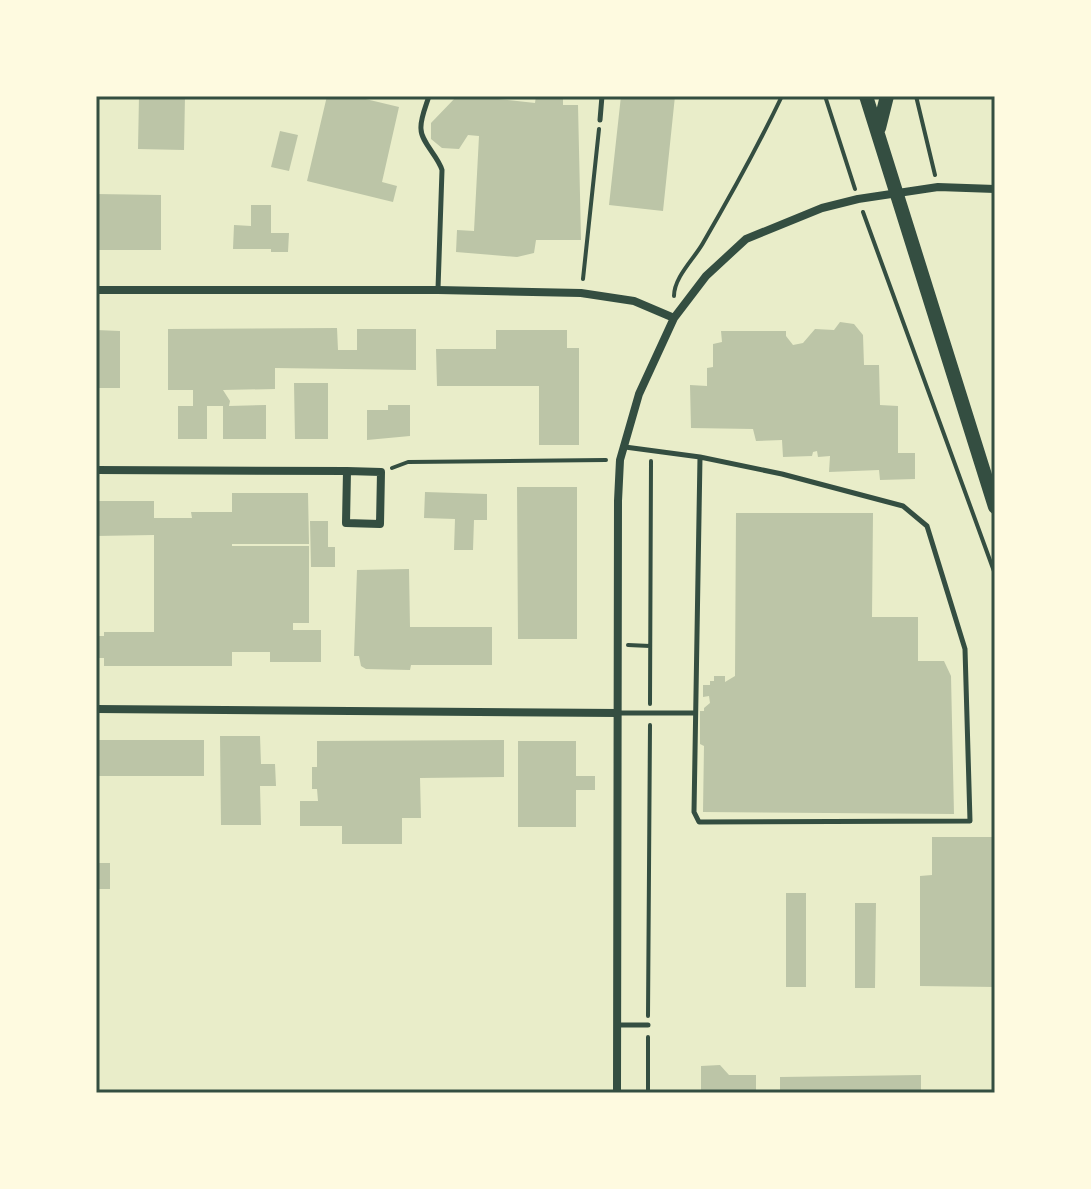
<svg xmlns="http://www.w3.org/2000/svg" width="1091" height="1189" font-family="Commissioner,sans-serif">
	<rect width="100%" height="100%" fill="#e9edc9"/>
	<!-- building -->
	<path fill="#bcc5a7" d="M 139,96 L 185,96 L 184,150 L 138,149 Z
		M 327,96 L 353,96 L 399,107 L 382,182 L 397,186 L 393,202 L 307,181 Z
		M 457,96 L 495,96 L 498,99 L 535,103 L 536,96 L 563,96 L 563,105 L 578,105 L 581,240 L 536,240 L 534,253 L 517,257 L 456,252 L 457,230 L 474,231 L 479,136 L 468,135 L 459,149 L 442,148 L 431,139 L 431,123 Z
		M 621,96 L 675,96 L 663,211 L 609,205 Z
		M 280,131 L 298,135 L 289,171 L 271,167 Z
		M 96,194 L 161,195 L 161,250 L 96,250 Z
		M 251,205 L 271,205 L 271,233 L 289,233 L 288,252 L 271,252 L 271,249 L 233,249 L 234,225 L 251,226 Z
		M 840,322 L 854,324 L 863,335 L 864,365 L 879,365 L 880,405 L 898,406 L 898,453 L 915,453 L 915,479 L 880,480 L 879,470 L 829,472 L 830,456 L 818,457 L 817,451 L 813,452 L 812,456 L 783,457 L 782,440 L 756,441 L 753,429 L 691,428 L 690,385 L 707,386 L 707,368 L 713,367 L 713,344 L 722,342 L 721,331 L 786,331 L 786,336 L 793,345 L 803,343 L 815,329 L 834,330 Z
		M 337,328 L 338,350 L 357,350 L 357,329 L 416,329 L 416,370 L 275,368 L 275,389 L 223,390 L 230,401 L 229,406 L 266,405 L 266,439 L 223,439 L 223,406 L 207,406 L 207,439 L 178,439 L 178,406 L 193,406 L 193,390 L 168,390 L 168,329 Z
		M 96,330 L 120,331 L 120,388 L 96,388 Z
		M 496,330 L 567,330 L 567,348 L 579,348 L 579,445 L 539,445 L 539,386 L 437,386 L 436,349 L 496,349 Z
		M 294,383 L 328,383 L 328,439 L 295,439 Z
		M 388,405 L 410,405 L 410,436 L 367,440 L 367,410 L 388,410 Z
		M 517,487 L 577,487 L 577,639 L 518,639 Z
		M 425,492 L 487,494 L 487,520 L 474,520 L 473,550 L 454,550 L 455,519 L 424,518 Z
		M 232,493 L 308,493 L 309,544 L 232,544 L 232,546 L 309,546 L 309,623 L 293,623 L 293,630 L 321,630 L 321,662 L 270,662 L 270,652 L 232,652 L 232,666 L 104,666 L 104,658 L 96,658 L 96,636 L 104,636 L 104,632 L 154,632 L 154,535 L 96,536 L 96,501 L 154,501 L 154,518 L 192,518 L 191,512 L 232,512 Z
		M 736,513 L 873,513 L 872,617 L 918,617 L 918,661 L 944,661 L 951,676 L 954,814 L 703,812 L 704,746 L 700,744 L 700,711 L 704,711 L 704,708 L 710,703 L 709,696 L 703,697 L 703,685 L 710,685 L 710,681 L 714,681 L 714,676 L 725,676 L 725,682 L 735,676 Z
		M 310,521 L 328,521 L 328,547 L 335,547 L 335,567 L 311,567 Z
		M 409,569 L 410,627 L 492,627 L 492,665 L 411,665 L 410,670 L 366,669 L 361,666 L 359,656 L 354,656 L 357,570 Z
		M 220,736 L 260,736 L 261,764 L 275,764 L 276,786 L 260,786 L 261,825 L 221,825 Z
		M 96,740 L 204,740 L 204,776 L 96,776 Z
		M 504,740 L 504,777 L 420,778 L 421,818 L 402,818 L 402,844 L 342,844 L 342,826 L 300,826 L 300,801 L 318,801 L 317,789 L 312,789 L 312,767 L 317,767 L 317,741 Z
		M 518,741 L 576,741 L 576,776 L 595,776 L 595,790 L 576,790 L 576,827 L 518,827 Z
		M 932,837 L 995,837 L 995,987 L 920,986 L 920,876 L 932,875 Z
		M 96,863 L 110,863 L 110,889 L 96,889 Z
		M 786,893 L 806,893 L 806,987 L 786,987 Z
		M 855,903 L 876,903 L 875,988 L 855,988 Z
		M 720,1065 L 729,1075 L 756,1075 L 756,1093 L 701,1093 L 701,1066 Z
		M 921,1075 L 921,1093 L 780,1093 L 780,1077 Z"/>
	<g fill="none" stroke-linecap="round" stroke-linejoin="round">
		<!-- path -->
		<path stroke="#344e41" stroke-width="4" d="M 825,96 L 855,189
			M 916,96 L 935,175
			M 863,212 L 995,574
			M 583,279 L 599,129
			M 674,296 C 674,277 694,259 703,243 C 731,195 758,146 782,96
			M 392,468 L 408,462 L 606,460
			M 628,645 L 650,646
			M 650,704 L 651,461
			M 648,1016 L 650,725
			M 648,1037 L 648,1093"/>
		<!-- service -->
		<path stroke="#344e41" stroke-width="5" d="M 429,96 C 426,106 420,119 421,129 C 421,142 438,156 442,170 L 438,289
			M 600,120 L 602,96
			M 625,447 L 700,457 L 782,474 L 903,506 L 927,526 L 965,649 L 970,821 L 699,822 L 694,812 L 700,457
			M 618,713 L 695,713
			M 618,1025 L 648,1025"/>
		<!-- minor -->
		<path stroke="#344e41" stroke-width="8" d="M 96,290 L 438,290 L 581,293 L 634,301 L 674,318
			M 96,470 L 347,471
			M 347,471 L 381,472 L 380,524 L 346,523 Z
			M 96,709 L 618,713
			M 617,1093 L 618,501 L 620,460 L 639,394 L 674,318 L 706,276 L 746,239 L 822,208 L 858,199 L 938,187 L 995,189"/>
		<!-- secondary -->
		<path stroke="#344e41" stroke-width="14" d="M 866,96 L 995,507
			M 879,128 L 887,96"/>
	</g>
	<!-- border -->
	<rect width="1091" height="1189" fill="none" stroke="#fefae0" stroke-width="196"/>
	<rect x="98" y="98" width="895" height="993" fill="none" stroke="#344e41" stroke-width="3"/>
</svg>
